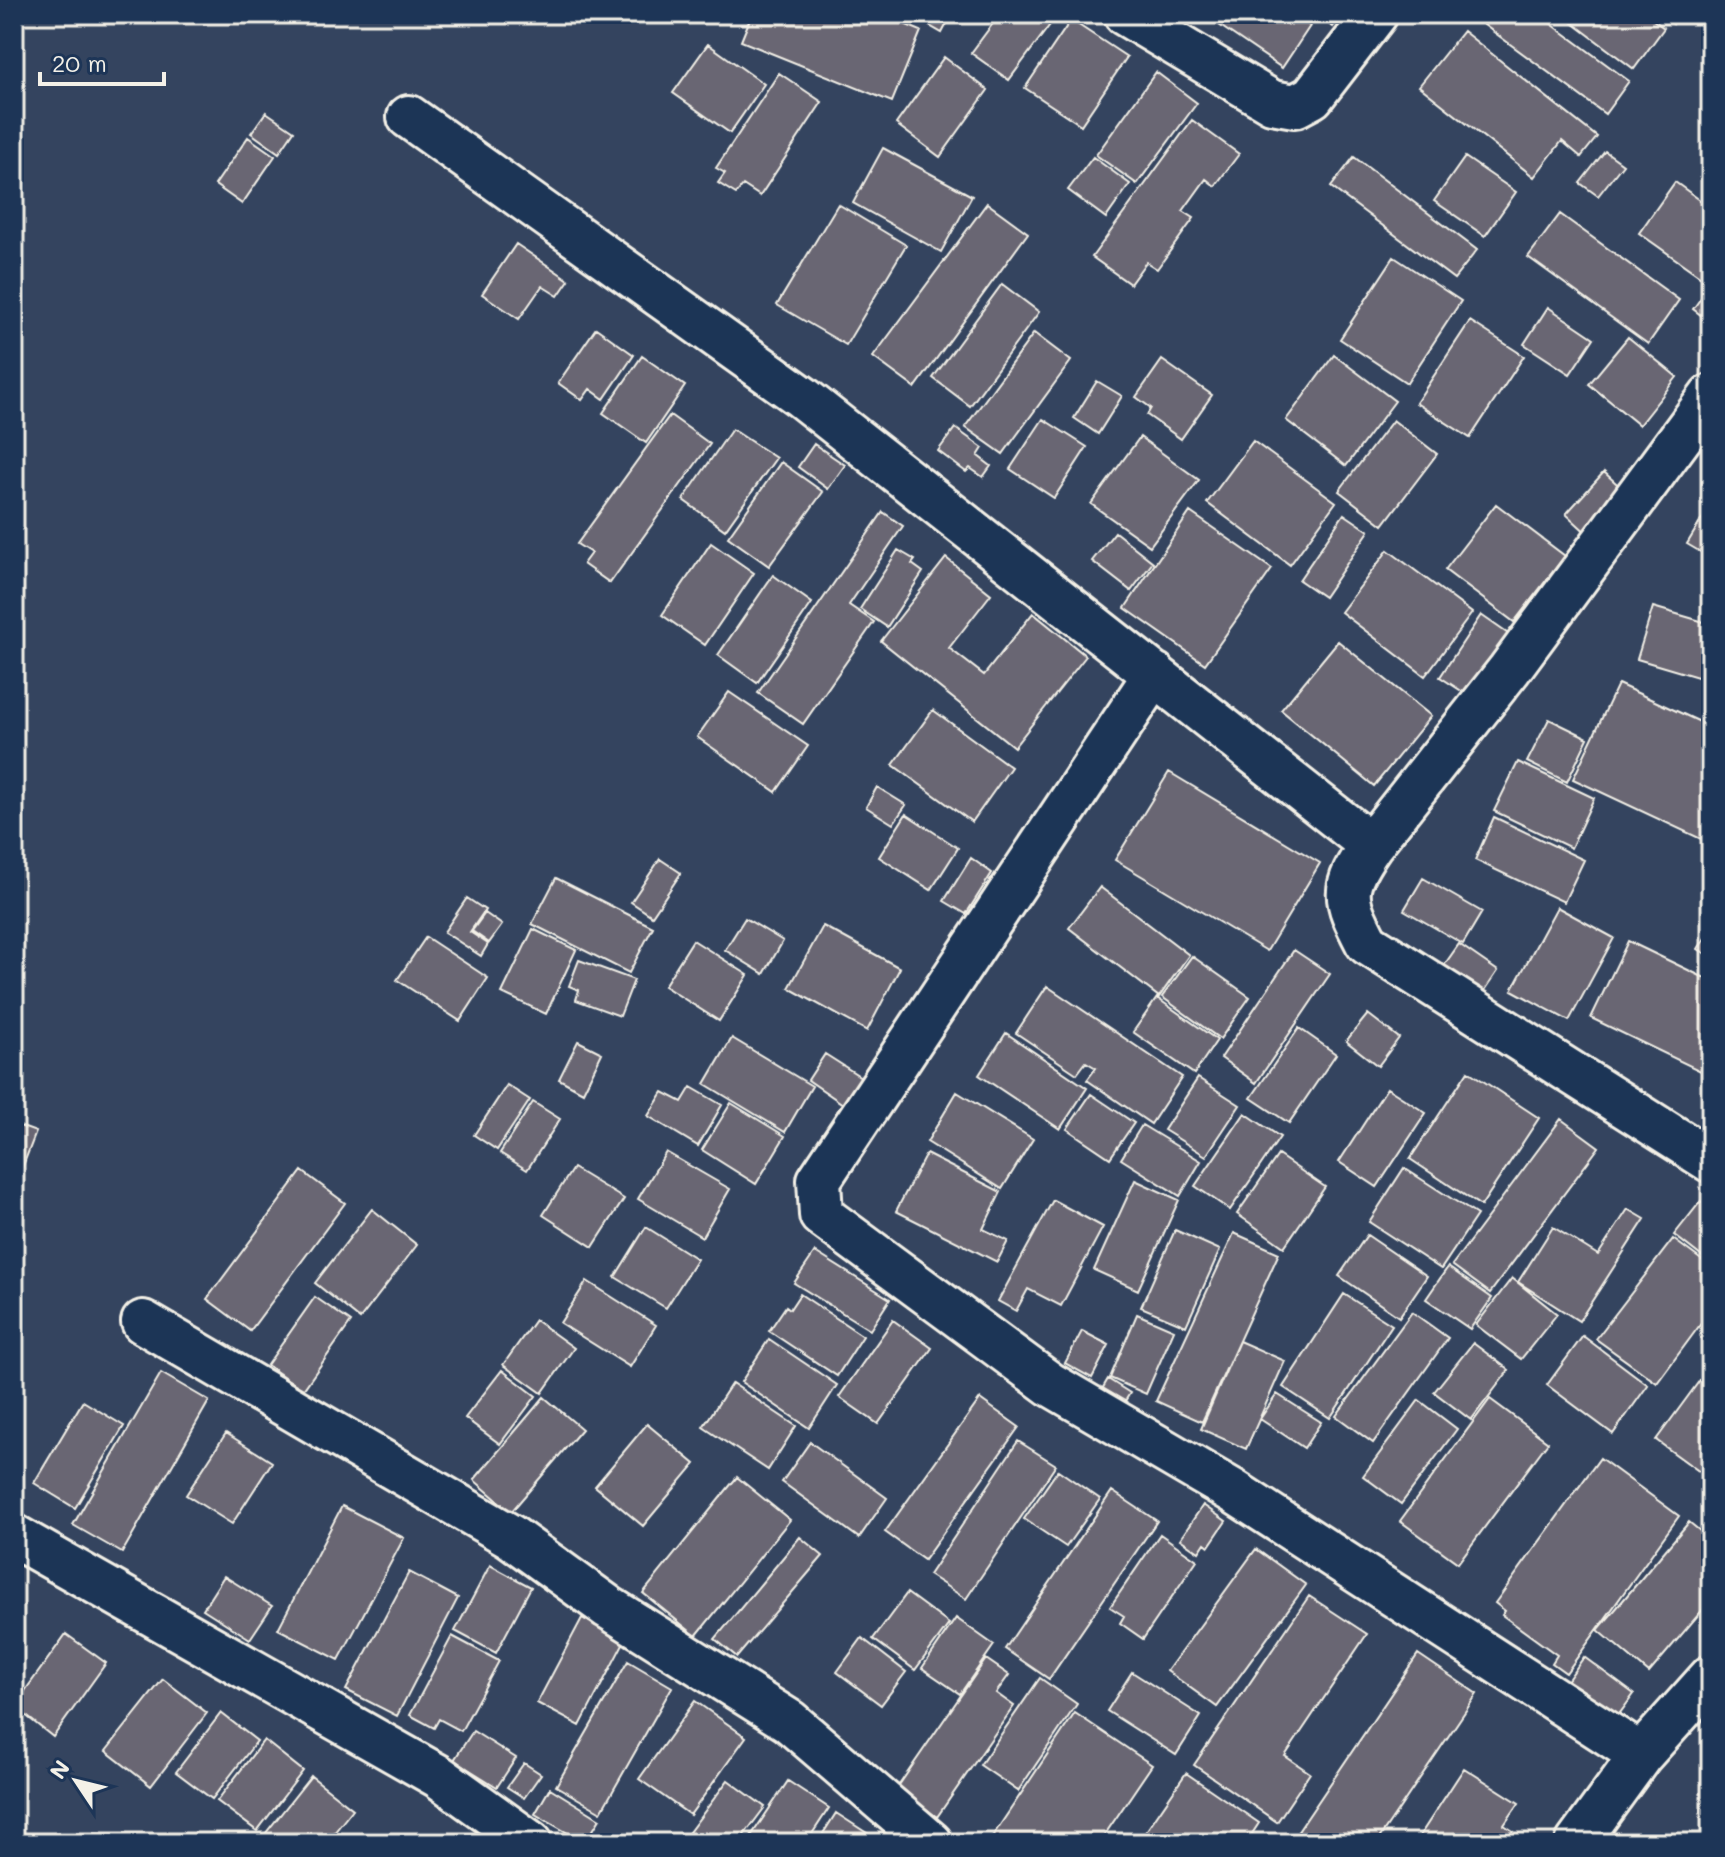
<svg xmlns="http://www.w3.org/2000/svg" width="1725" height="1857" font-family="Mali,sans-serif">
	<rect width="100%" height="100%" fill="#34445f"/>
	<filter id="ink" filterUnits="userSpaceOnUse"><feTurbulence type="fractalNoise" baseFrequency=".0125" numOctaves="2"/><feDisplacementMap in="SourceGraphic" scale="16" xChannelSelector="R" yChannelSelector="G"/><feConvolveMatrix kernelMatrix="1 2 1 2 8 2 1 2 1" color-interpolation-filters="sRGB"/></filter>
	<g filter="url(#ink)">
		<!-- building -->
		<path fill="#696673" stroke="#f4f1e8" stroke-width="2" d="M 752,14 L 880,14 L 921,31 L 892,102 L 741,41 Z
			M 909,14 L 952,14 L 942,33 Z
			M 1000,14 L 1040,14 L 1052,22 L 1009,80 L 971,53 Z
			M 1222,14 L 1293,14 L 1310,26 L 1282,68 L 1216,23 Z
			M 1312,14 L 1342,14 L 1333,27 Z
			M 1479,14 L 1538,14 L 1629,81 L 1605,114 L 1476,19 Z
			M 1561,14 L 1645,14 L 1664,28 L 1634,69 Z
			M 1659,14 L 1680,14 L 1673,24 Z
			M 1071,20 L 1127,57 L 1081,125 L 1025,88 Z
			M 1463,31 L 1597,137 L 1581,157 L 1562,141 L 1534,177 L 1419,86 Z
			M 708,44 L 764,84 L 730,133 L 673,93 Z
			M 944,57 L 988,90 L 940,157 L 896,124 Z
			M 1156,72 L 1197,103 L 1137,184 L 1096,155 Z
			M 779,73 L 822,102 L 760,196 L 743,185 L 736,194 L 718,183 L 725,173 L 716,168 Z
			M 266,112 L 294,131 L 279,153 L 251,133 Z
			M 1192,120 L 1239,154 L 1215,186 L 1206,179 L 1183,211 L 1194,218 L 1157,269 L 1146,262 L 1130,284 L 1092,257 Z
			M 248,137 L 275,156 L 242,204 L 215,185 Z
			M 883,148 L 972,196 L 941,252 L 853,203 Z
			M 1605,151 L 1623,164 L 1598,196 L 1580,183 Z
			M 1093,157 L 1130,184 L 1106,218 L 1068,190 Z
			M 1354,157 L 1477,250 L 1454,279 L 1331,187 Z
			M 1465,157 L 1516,192 L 1485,236 L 1434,201 Z
			M 1675,182 L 1711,208 L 1711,284 L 1639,233 Z
			M 987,203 L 1028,233 L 915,388 L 873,357 Z
			M 838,204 L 906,245 L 846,345 L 777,305 Z
			M 1560,214 L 1679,300 L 1648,344 L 1528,257 Z
			M 516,244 L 569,280 L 558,296 L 542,286 L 519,319 L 482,294 Z
			M 1394,257 L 1461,301 L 1407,383 L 1340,339 Z
			M 1002,284 L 1039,312 L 970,406 L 933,378 Z
			M 1706,291 L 1711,295 L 1711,323 L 1693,309 Z
			M 1548,307 L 1594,338 L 1570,374 L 1524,344 Z
			M 1470,321 L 1524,356 L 1470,438 L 1416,403 Z
			M 596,328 L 634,355 L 604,399 L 590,389 L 582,400 L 558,383 Z
			M 1034,333 L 1071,361 L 1003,454 L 965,427 Z
			M 1628,337 L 1677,377 L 1639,425 L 1589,384 Z
			M 1334,355 L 1395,401 L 1346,466 L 1286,420 Z
			M 642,356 L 685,386 L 646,443 L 603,413 Z
			M 1162,360 L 1212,395 L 1181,439 L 1147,415 L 1151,408 L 1136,397 Z
			M 1097,381 L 1122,396 L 1098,434 L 1074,418 Z
			M 670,415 L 710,444 L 610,583 L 583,564 L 591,553 L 577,544 Z
			M 1043,419 L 1087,447 L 1054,498 L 1010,469 Z
			M 1393,420 L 1437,454 L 1383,525 L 1339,491 Z
			M 955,428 L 983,448 L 978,456 L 991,466 L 983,477 L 970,468 L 966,472 L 938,451 Z
			M 732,429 L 776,458 L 725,530 L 683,500 Z
			M 1140,437 L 1199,480 L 1150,546 L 1091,504 Z
			M 1253,441 L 1336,502 L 1290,565 L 1207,503 Z
			M 814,444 L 845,465 L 828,489 L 798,467 Z
			M 781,462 L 823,492 L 769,566 L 728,537 Z
			M 1604,472 L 1628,494 L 1590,536 L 1566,514 Z
			M 1496,504 L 1565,556 L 1514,622 L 1445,570 Z
			M 1711,504 L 1711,558 L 1687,544 Z
			M 883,512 L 903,526 L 849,605 L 874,622 L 803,724 L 758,693 Z
			M 1190,512 L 1272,569 L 1205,664 L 1125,608 Z
			M 1344,514 L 1369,531 L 1324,597 L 1299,580 Z
			M 1115,532 L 1153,562 L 1131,591 L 1092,561 Z
			M 711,543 L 754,573 L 705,645 L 662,615 Z
			M 898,550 L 915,560 L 912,564 L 923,572 L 887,627 L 860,609 Z
			M 1388,550 L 1472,613 L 1425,676 L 1341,612 Z
			M 946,558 L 991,594 L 949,648 L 984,675 L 1033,613 L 1086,656 L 1014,747 L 881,641 Z
			M 773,575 L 812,603 L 757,683 L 718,655 Z
			M 1653,607 L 1711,624 L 1711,681 L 1637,659 Z
			M 1481,615 L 1514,638 L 1474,699 L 1440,677 Z
			M 1338,641 L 1431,716 L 1374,786 L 1281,710 Z
			M 1618,684 L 1711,727 L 1711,818 L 1701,839 L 1573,779 Z
			M 729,692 L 808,746 L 776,792 L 697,737 Z
			M 933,710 L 1011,767 L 972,822 L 893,765 Z
			M 1549,719 L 1588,738 L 1567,782 L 1527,762 Z
			M 1518,762 L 1594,798 L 1571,848 L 1494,811 Z
			M 1169,772 L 1320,863 L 1267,951 L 1115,860 Z
			M 877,787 L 906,805 L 893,824 L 866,807 Z
			M 906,814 L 958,848 L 931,890 L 879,857 Z
			M 1494,817 L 1584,860 L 1564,902 L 1475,860 Z
			M 971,858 L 992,873 L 966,914 L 944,901 Z
			M 660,859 L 681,873 L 652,916 L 631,902 Z
			M 556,878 L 653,927 L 629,973 L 532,924 Z
			M 1423,878 L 1482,912 L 1463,944 L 1404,910 Z
			M 1100,887 L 1189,955 L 1159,997 L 1069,928 Z
			M 467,898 L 485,910 L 470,932 L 488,944 L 481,956 L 444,932 Z
			M 1557,907 L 1614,938 L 1569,1021 L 1512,990 Z
			M 485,913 L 502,925 L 489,943 L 472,931 Z
			M 745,918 L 783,941 L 764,974 L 725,950 Z
			M 823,926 L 900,968 L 867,1031 L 789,988 Z
			M 533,929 L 576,950 L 546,1014 L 502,993 Z
			M 1711,929 L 1711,957 L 1698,949 Z
			M 426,937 L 488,978 L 460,1021 L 397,980 Z
			M 693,940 L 748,975 L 719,1021 L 664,986 Z
			M 1628,941 L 1711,981 L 1711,1076 L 1591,1018 Z
			M 1459,944 L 1498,971 L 1477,1002 L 1438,974 Z
			M 1294,950 L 1330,974 L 1256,1083 L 1221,1058 Z
			M 1192,956 L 1250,997 L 1220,1039 L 1162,997 Z
			M 579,960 L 634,980 L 620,1016 L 576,1000 L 579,990 L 569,986 Z
			M 1047,986 L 1182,1077 L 1151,1124 L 1087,1080 L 1096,1068 L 1086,1062 L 1077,1074 L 1016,1033 Z
			M 1157,998 L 1217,1040 L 1194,1074 L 1133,1032 Z
			M 1368,1014 L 1399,1038 L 1378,1066 L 1346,1041 Z
			M 1299,1028 L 1336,1054 L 1289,1123 L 1251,1098 Z
			M 1006,1033 L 1087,1088 L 1060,1129 L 979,1075 Z
			M 732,1038 L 812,1086 L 785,1132 L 705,1084 Z
			M 578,1041 L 602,1053 L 583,1092 L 559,1079 Z
			M 825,1054 L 861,1077 L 843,1104 L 808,1080 Z
			M 1468,1071 L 1539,1118 L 1481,1206 L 1410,1159 Z
			M 1198,1078 L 1240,1105 L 1206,1156 L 1164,1130 Z
			M 507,1085 L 530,1100 L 497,1150 L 474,1135 Z
			M 691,1087 L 722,1105 L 698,1146 L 648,1116 L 663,1092 L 682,1102 Z
			M 1387,1088 L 1426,1113 L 1377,1187 L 1339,1162 Z
			M 957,1092 L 1033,1139 L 1002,1189 L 927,1142 Z
			M 1091,1094 L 1134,1123 L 1110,1158 L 1067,1129 Z
			M 533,1102 L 560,1119 L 527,1170 L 500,1153 Z
			M 731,1103 L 785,1136 L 756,1184 L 702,1150 Z
			M 1245,1113 L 1280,1137 L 1230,1210 L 1195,1186 Z
			M 1561,1119 L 1599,1147 L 1490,1293 L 1452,1265 Z
			M 14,1124 L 36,1132 L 14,1189 Z
			M 1142,1125 L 1201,1161 L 1180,1196 L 1121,1159 Z
			M 666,1152 L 730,1189 L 702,1237 L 638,1199 Z
			M 926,1154 L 1001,1192 L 983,1229 L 1008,1241 L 997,1262 L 896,1211 Z
			M 1278,1155 L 1325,1187 L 1284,1247 L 1237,1214 Z
			M 573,1168 L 624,1199 L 593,1247 L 543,1215 Z
			M 1404,1168 L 1477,1215 L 1441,1269 L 1369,1222 Z
			M 302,1171 L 345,1203 L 250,1331 L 207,1299 Z
			M 1135,1180 L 1179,1200 L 1138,1290 L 1094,1270 Z
			M 1053,1200 L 1103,1227 L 1061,1306 L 1028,1289 L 1016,1311 L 998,1301 Z
			M 1701,1201 L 1711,1209 L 1710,1263 L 1674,1235 Z
			M 372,1209 L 417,1245 L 360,1319 L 315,1283 Z
			M 1628,1209 L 1645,1219 L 1579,1321 L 1518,1282 L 1553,1227 L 1598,1255 Z
			M 646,1227 L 697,1259 L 666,1308 L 615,1277 Z
			M 1175,1230 L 1220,1250 L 1186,1326 L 1141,1307 Z
			M 1234,1233 L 1279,1253 L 1202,1422 L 1156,1401 Z
			M 1367,1235 L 1427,1276 L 1399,1317 L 1339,1276 Z
			M 1673,1239 L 1711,1267 L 1711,1310 L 1657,1383 L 1596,1339 Z
			M 815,1252 L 890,1299 L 870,1330 L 794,1283 Z
			M 1448,1267 L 1492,1298 L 1470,1329 L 1426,1299 Z
			M 1512,1278 L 1557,1314 L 1521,1359 L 1476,1325 Z
			M 587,1281 L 656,1325 L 630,1367 L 560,1323 Z
			M 800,1294 L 863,1336 L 837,1376 L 769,1331 L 786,1306 L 790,1309 Z
			M 1344,1294 L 1392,1325 L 1330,1418 L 1283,1387 Z
			M 315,1297 L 351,1322 L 303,1390 L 267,1365 Z
			M 1412,1312 L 1448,1338 L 1373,1443 L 1336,1416 Z
			M 1137,1314 L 1174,1330 L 1146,1394 L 1110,1378 Z
			M 535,1320 L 574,1348 L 542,1393 L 503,1365 Z
			M 893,1320 L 932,1348 L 878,1424 L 839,1397 Z
			M 1082,1331 L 1109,1345 L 1092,1378 L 1065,1363 Z
			M 1583,1336 L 1648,1385 L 1613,1434 L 1547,1385 Z
			M 769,1339 L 837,1385 L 809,1428 L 741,1382 Z
			M 1239,1341 L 1285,1361 L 1246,1449 L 1201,1429 Z
			M 1473,1343 L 1509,1370 L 1471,1420 L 1434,1392 Z
			M 1711,1365 L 1711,1480 L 1656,1440 Z
			M 502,1370 L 536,1396 L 500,1444 L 465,1418 Z
			M 161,1373 L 209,1401 L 122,1553 L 73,1525 Z
			M 1108,1379 L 1130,1393 L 1119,1411 L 1097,1398 Z
			M 732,1383 L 796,1426 L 768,1470 L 703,1427 Z
			M 1277,1394 L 1321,1422 L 1304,1448 L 1260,1419 Z
			M 544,1397 L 582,1429 L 511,1512 L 474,1480 Z
			M 980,1399 L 1019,1427 L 924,1560 L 885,1532 Z
			M 1490,1399 L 1548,1442 L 1458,1563 L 1400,1521 Z
			M 1419,1400 L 1457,1429 L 1401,1504 L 1363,1476 Z
			M 83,1401 L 124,1426 L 75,1508 L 34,1483 Z
			M 647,1424 L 695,1464 L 643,1526 L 595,1486 Z
			M 226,1433 L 272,1462 L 232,1524 L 186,1495 Z
			M 1018,1441 L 1056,1465 L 966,1599 L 929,1575 Z
			M 810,1442 L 887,1498 L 859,1538 L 782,1482 Z
			M 1600,1458 L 1679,1516 L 1566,1673 L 1552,1663 L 1557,1655 L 1502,1615 L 1505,1611 L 1495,1603 Z
			M 1058,1470 L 1100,1499 L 1066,1547 L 1024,1519 Z
			M 737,1477 L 790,1520 L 696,1636 L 643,1593 Z
			M 1112,1491 L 1157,1521 L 1049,1679 L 1005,1649 Z
			M 1203,1505 L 1226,1521 L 1209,1546 L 1205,1543 L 1199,1552 L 1180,1539 Z
			M 342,1506 L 404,1538 L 339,1660 L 278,1629 Z
			M 1689,1522 L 1711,1540 L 1711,1600 L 1649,1673 L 1598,1630 Z
			M 1160,1534 L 1197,1560 L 1143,1639 L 1120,1623 L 1124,1616 L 1110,1607 Z
			M 800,1537 L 823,1556 L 737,1657 L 715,1639 Z
			M 1256,1549 L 1306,1585 L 1217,1707 L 1167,1671 Z
			M 490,1565 L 531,1587 L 496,1653 L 455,1631 Z
			M 409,1572 L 458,1598 L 397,1716 L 346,1690 Z
			M 224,1576 L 272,1606 L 250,1639 L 203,1609 Z
			M 907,1593 L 949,1624 L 915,1670 L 873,1639 Z
			M 1309,1596 L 1367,1634 L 1285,1756 L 1310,1773 L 1277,1822 L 1194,1765 Z
			M 582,1618 L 625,1640 L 580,1726 L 537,1703 Z
			M 956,1618 L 994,1645 L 960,1694 L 922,1668 Z
			M 66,1634 L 106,1663 L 53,1737 L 14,1706 Z
			M 452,1636 L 499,1661 L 461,1731 L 439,1719 L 434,1728 L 410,1715 Z
			M 862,1638 L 906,1672 L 881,1705 L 837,1672 Z
			M 1418,1654 L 1477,1694 L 1376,1843 L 1305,1843 L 1295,1836 Z
			M 1584,1657 L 1634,1694 L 1617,1717 L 1567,1681 Z
			M 986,1659 L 1009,1675 L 996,1693 L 1014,1706 L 937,1817 L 897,1788 Z
			M 628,1661 L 672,1687 L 601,1812 L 556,1786 Z
			M 1132,1672 L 1201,1716 L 1176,1755 L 1107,1711 Z
			M 1040,1678 L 1077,1704 L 1018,1791 L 980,1765 Z
			M 163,1679 L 207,1713 L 151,1786 L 106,1751 Z
			M 695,1701 L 746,1737 L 690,1815 L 639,1779 Z
			M 221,1713 L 257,1741 L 212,1799 L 176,1772 Z
			M 1075,1713 L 1152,1765 L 1099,1843 L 988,1843 Z
			M 473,1731 L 516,1758 L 497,1787 L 454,1760 Z
			M 264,1740 L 303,1771 L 257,1831 L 217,1801 Z
			M 524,1763 L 541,1774 L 524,1798 L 507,1787 Z
			M 1464,1768 L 1519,1803 L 1504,1825 L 1513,1831 L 1505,1841 L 1508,1843 L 1415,1843 Z
			M 1186,1773 L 1259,1823 L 1246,1843 L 1138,1843 Z
			M 311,1776 L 353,1809 L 326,1843 L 258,1843 Z
			M 728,1780 L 765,1807 L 738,1843 L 681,1843 Z
			M 788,1781 L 829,1808 L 806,1843 L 761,1843 L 751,1836 Z
			M 550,1788 L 600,1819 L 585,1843 L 535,1814 Z
			M 836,1813 L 873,1837 L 869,1843 L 817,1843 Z"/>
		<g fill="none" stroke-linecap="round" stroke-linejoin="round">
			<!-- street casing -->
			<g stroke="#f4f1e8" stroke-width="48">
				<path id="street" d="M 1125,14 L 1272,102 L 1295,106 L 1312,97 L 1376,14
					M 409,117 L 802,397 L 1371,845
					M 1711,396 L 1509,670 L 1371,845 C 1341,889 1343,897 1367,943 L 1711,1161
					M 1155,674 L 819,1180 L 821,1215 L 1050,1384 L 1233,1491 L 1641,1755
					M 143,1322 L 510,1536 L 608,1607 L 789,1721 L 931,1843
					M 14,1536 L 438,1776 L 531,1843
					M 1577,1843 L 1641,1755 L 1711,1677"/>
			</g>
			<!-- street -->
			<use href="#street" stroke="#1d3557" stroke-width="42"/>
		</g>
	</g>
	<!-- margin -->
	<rect width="1725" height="1857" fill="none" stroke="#1d3557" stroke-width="48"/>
	<rect x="24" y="24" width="1677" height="1809" fill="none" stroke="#f4f1e8" stroke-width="3" filter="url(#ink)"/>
	<!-- north arrow -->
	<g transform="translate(76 1781) rotate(305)" stroke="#1d3557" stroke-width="6" paint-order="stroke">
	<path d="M0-6L14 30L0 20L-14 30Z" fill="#f4f1e8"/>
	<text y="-12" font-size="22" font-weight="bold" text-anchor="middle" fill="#f4f1e8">N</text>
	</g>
	<!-- scale -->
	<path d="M40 72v12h124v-12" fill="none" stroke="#f4f1e8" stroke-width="4"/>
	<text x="52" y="72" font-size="24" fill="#f4f1e8" stroke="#1d3557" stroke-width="6" paint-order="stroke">20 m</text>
</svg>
